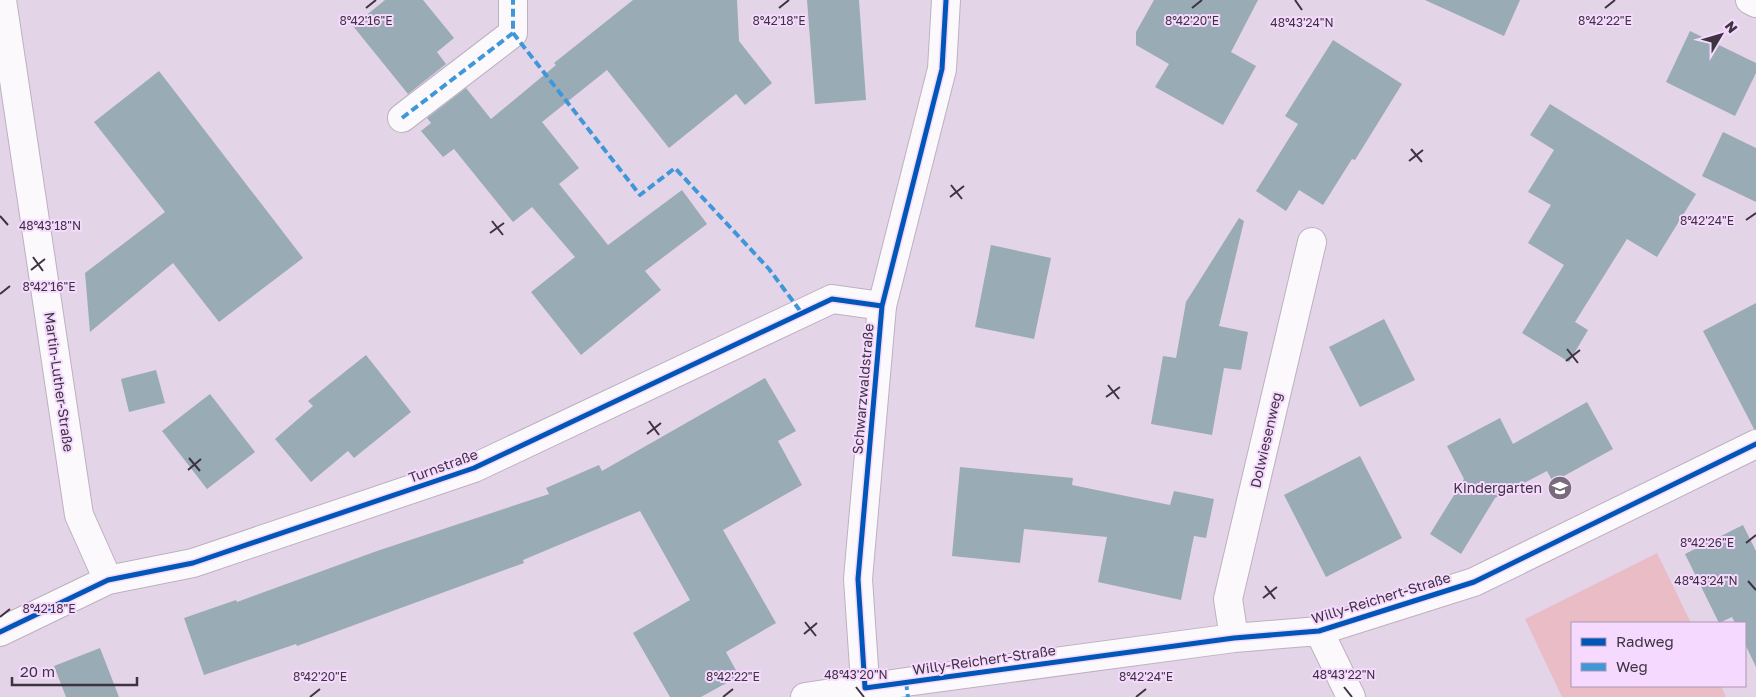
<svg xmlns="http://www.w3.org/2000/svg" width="1756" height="697" font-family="'Golos Text',sans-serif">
	<rect width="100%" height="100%" fill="#e4d4e8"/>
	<!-- green -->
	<path fill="#eabcc5" d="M 1657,553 L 1691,623 L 1572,623 L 1572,686 L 1721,686 L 1726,697 L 1562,697 L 1525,619 Z"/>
	<!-- building -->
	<path fill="#99abb5" d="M 385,0 L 423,0 L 454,38 L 437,52 L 446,64 L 408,94 L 353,26 Z
		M 633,0 L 737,0 L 739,41 L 772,83 L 745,105 L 736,94 L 669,148 L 607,70 L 542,122 L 579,168 L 559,184 L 608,245 L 682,190 L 707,224 L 645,271 L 661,290 L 581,355 L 531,292 L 575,257 L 532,207 L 513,222 L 454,149 L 443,157 L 421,131 L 431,123 L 427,118 L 466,88 L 491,119 L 556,65 L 554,63 Z
		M 807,0 L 859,0 L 866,100 L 815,104 Z
		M 1154,0 L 1258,0 L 1231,52 L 1256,66 L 1223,125 L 1155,87 L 1169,64 L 1136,45 L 1136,32 Z
		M 1425,0 L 1520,0 L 1504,36 Z
		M 1690,31 L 1756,63 L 1756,73 L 1735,116 L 1666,82 Z
		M 1333,40 L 1402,84 L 1355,160 L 1352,159 L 1323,205 L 1299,190 L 1286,211 L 1256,191 L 1298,124 L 1285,116 Z
		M 159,71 L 303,258 L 219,322 L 173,263 L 90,332 L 85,273 L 165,212 L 94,122 Z
		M 1550,104 L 1696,194 L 1657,257 L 1627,239 L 1575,322 L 1588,330 L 1569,362 L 1522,333 L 1564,265 L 1528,243 L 1551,205 L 1528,192 L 1554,150 L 1530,135 Z
		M 1723,132 L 1756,148 L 1756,202 L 1702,176 Z
		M 1239,218 L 1244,221 L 1219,326 L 1248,332 L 1241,370 L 1224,368 L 1212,435 L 1151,424 L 1163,356 L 1176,358 L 1186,302 Z
		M 991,245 L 1051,258 L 1034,339 L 975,327 Z
		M 1756,303 L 1756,429 L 1754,429 L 1703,331 Z
		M 1384,319 L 1415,380 L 1360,407 L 1329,347 Z
		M 366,355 L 411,412 L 354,458 L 348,451 L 311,482 L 275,439 L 313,406 L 308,401 Z
		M 156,370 L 165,403 L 129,412 L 121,379 Z
		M 765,378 L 796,431 L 778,441 L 802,485 L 723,530 L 776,623 L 726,652 L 739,676 L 701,697 L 670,697 L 633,633 L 690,600 L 640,511 L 523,560 L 524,563 L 297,646 L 296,644 L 204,675 L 184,618 L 236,600 L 237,602 L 377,551 L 549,494 L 546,488 L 599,465 L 602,471 Z
		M 210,394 L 255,452 L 207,489 L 162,431 Z
		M 1587,402 L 1613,449 L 1553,482 L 1547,471 L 1495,498 L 1461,554 L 1430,534 L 1464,479 L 1447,446 L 1500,418 L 1513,444 Z
		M 1360,456 L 1402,538 L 1326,577 L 1284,495 Z
		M 960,467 L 1073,478 L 1072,485 L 1170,505 L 1174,491 L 1214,499 L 1206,538 L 1194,536 L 1181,600 L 1098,582 L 1107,537 L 1024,529 L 1020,563 L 952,556 Z
		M 1743,525 L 1756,551 L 1756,667 L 1745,644 L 1745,623 L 1735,623 L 1732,617 L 1719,623 L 1685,554 Z
		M 100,648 L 119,697 L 66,697 L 54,666 Z"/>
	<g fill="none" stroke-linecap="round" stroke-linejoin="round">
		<!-- street casing -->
		<g stroke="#bdb1c0" stroke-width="30">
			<path id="street" d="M 2,0 L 79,515 L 108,580
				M 1750,0 L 1756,3
				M 402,118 L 513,33 L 513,0
				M 1319,631 L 1351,697
				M 0,632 L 108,580 L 193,563 L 474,468 L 832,299 L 882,306
				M 1234,638 L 1228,599 L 1312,242
				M 805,697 L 906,682 L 1234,638 L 1319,631 L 1474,582 L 1756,444"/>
		</g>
		<!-- secondary casing -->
		<g stroke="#bdb1c0" stroke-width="30">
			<path id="secondary" d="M 866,697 L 858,579 L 882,306 L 942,69 L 946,0"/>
		</g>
		<!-- street -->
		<use href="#street" stroke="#fbf9fc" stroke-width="28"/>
		<!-- secondary -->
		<use href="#secondary" stroke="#fbf9fc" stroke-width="28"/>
		<!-- quiet -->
		<path stroke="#3f97da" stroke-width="4" stroke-dasharray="8 4" stroke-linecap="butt" d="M 513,33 L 640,195 L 675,168 L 769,269 L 801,312
			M 402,118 L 513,33 L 513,0
			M 906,682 L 908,697"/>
		<!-- cycleway casing -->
		<g stroke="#f6d9fe" stroke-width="8">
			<path id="cycleway" d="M 946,0 L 942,69 L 882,306 L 858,579 L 865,688 L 1234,638 L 1319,631 L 1474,582 L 1756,444
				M 0,632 L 108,580 L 193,563 L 474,468 L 832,299 L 882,306"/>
		</g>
		<!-- cycleway -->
		<use href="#cycleway" stroke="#0057b8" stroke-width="5"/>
	</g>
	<!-- ticks -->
	<path fill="none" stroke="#3e3341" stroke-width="2" d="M 1295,0 L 1302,10M 366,8 L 376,0M 779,8 L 789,0M 1192,8 L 1202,0M 1605,8 L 1615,0M 1411,149 L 1422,162M 1409,161 L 1423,150M 951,185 L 962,199M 950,197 L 964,186M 0,216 L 8,225M 1746,220 L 1756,213M 492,221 L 503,235M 490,233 L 504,223M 33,257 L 43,271M 31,270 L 45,259M 0,294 L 10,286M 1567,349 L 1578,363M 1566,361 L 1580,350M 1108,385 L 1119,399M 1106,397 L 1120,387M 649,421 L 659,435M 647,434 L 661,423M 189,458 L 200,471M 188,470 L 201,459M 1746,543 L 1756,535M 1748,581 L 1756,590M 1265,586 L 1275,599M 1263,598 L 1277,587M 0,617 L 10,609M 805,622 L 816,636M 804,634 L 817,623M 856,687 L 864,697M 1344,687 L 1352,697M 310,697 L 320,689M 723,697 L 733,689M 1136,697 L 1146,689"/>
	<!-- icons -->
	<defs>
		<g id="school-disc" transform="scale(1.25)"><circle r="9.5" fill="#786b7b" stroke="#f6d9fe"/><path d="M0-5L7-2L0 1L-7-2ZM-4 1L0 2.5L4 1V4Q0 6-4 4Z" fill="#fff"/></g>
	</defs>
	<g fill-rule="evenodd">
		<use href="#school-disc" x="1560" y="488"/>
	</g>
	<g text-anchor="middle" stroke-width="4" stroke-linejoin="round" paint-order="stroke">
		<!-- street labels -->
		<g font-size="14" fill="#3e3341" stroke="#f6d9fe">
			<text transform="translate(59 382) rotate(82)" y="5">Martin-Luther-Straße</text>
			<text transform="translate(863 389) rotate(-85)" y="5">Schwarzwaldstraße</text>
			<text transform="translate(1266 440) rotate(-77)" y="5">Dolwiesenweg</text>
			<text transform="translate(443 466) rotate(-20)" y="5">Turnstraße</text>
			<text transform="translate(1381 598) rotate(-17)" y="5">Willy-Reichert-Straße</text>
			<text transform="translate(984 660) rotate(-8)" y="5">Willy-Reichert-Straße</text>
		</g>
		<!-- poi labels -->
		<g font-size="14" fill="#3e3341" stroke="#f6d9fe" text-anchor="end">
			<text x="1542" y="493">Kindergarten</text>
		</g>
	</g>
	<g font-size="12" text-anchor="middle" fill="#3e3341" stroke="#f6d9fe" stroke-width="4" stroke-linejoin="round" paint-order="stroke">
		<text x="366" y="25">8°42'16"E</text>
		<text x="779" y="25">8°42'18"E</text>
		<text x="1192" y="25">8°42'20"E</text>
		<text x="1605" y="25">8°42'22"E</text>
		<text x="1302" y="27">48°43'24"N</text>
		<text x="1707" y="225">8°42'24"E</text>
		<text x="50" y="230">48°43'18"N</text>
		<text x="49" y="291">8°42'16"E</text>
		<text x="1707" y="547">8°42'26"E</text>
		<text x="1706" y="585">48°43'24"N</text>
		<text x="49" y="613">8°42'18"E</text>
		<text x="856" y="679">48°43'20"N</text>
		<text x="1344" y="679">48°43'22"N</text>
		<text x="320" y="681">8°42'20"E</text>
		<text x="733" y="681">8°42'22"E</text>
		<text x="1146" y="681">8°42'24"E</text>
	</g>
	<!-- legend -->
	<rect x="1571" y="622" width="175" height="65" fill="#f6d9fe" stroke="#ac97b2"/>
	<rect x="1581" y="638" width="25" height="8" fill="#0057b8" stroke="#ac97b2"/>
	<text x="1616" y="647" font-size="15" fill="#3e3341">Radweg</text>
	<rect x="1581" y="663" width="25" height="8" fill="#3f97da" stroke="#ac97b2"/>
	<text x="1616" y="672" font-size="15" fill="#3e3341">Weg</text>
	<!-- north arrow -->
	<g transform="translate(1721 35) rotate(52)" stroke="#f6d9fe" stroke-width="4" paint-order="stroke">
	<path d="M0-4L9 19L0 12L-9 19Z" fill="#3e3341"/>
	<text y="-8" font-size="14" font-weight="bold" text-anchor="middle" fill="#3e3341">N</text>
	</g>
	<!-- scale -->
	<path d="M12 677v8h125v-8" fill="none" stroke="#3e3341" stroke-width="2.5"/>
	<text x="20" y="677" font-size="15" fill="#3e3341" stroke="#f6d9fe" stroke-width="4" paint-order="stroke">20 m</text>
</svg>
